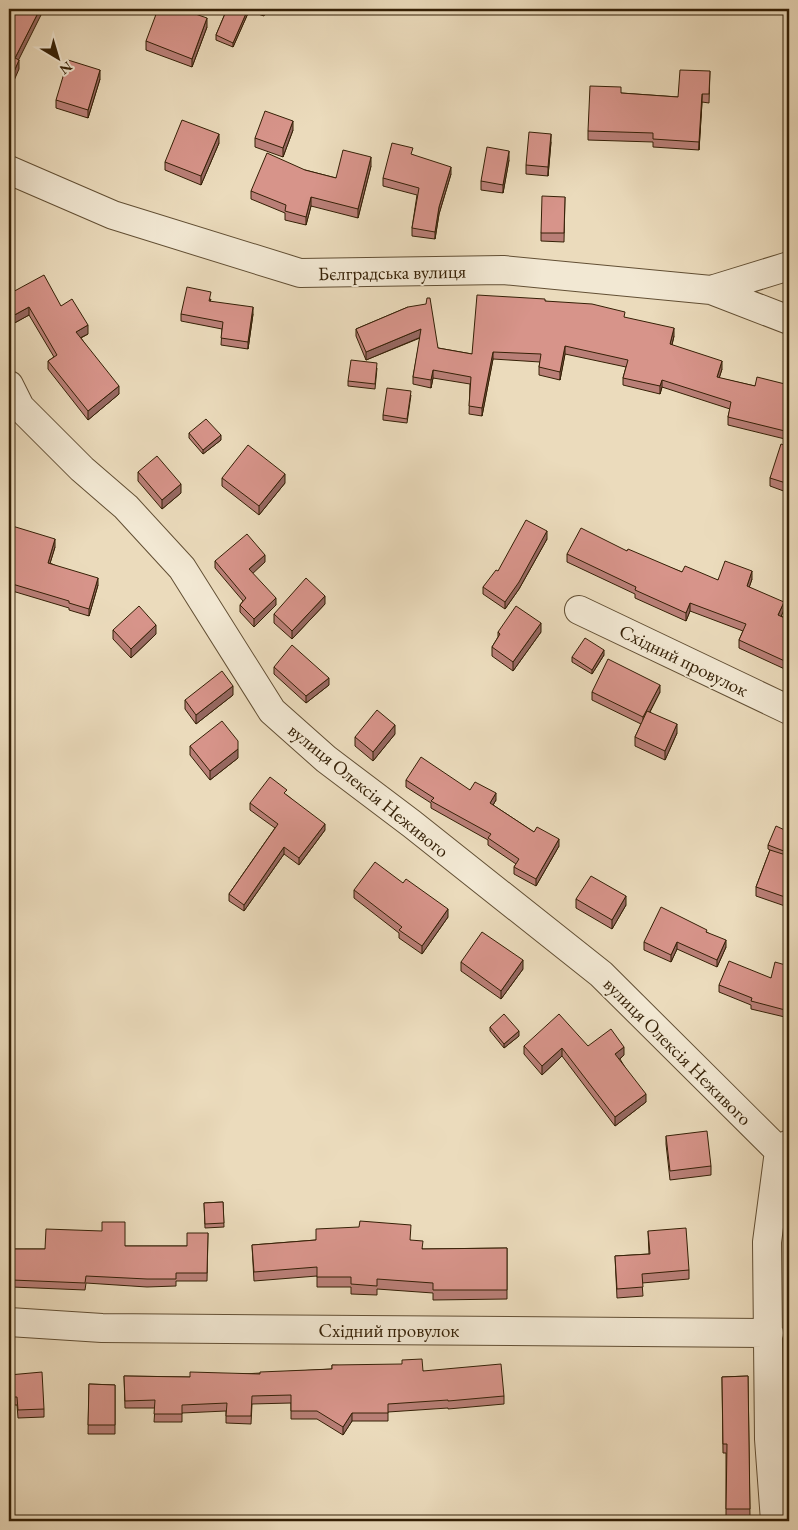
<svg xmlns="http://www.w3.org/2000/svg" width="798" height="1530" font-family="'EB Garamond',serif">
	<rect width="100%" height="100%" fill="#ebdbbc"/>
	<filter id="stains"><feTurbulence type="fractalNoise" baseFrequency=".004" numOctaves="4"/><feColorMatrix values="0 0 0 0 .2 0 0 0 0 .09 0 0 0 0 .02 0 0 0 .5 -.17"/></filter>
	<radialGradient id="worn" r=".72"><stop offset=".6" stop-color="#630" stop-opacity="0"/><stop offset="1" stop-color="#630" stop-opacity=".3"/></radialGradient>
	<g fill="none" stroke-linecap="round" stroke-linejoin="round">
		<!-- minor casing -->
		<g stroke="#624f34" stroke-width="30">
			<path id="minor" d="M 9,170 L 113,215 L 300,273 L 503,270 L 711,290 L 789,266
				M 711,290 L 789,320
				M 9,385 L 20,407 L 82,469 L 126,507 L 182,568 L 272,711 L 326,759 L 412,824 L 601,974 L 779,1151
				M 579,610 L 789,710
				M 9,1322 L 102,1328 L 769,1333
				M 775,1521 L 769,1439 L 767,1242 L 779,1151 L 789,1144"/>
		</g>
		<!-- minor -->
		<use href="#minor" stroke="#f2e8d3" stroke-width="28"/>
	</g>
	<!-- wall -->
	<path fill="#b97f77" stroke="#352006" d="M 227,9 L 267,9 L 264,16 L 249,11 L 233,47 L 216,40 L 216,35 Z
		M 207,27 L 192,67 L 146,50 L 146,41 Z
		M 710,71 L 709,103 L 702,102 L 699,150 L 653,147 L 653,142 L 588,140 L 588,131 L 621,93 L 678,97 Z
		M 100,79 L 88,118 L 56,108 L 56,100 Z
		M 293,130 L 283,157 L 255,147 L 255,138 Z
		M 551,142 L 548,176 L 526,174 L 526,165 Z
		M 219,143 L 201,185 L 165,170 L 165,162 Z
		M 413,155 L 451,174 L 439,214 L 435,239 L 412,236 L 412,228 L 417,195 L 383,186 L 383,178 Z
		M 509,160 L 503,193 L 481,190 L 481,181 Z
		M 371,166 L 358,218 L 311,206 L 306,225 L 285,220 L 285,213 L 251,199 L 251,191 L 305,170 L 336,178 Z
		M 565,197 L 564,242 L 541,241 L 541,233 Z
		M 9,294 L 61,306 L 88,334 L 81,338 L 119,394 L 88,420 L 48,369 L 48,361 L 54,357 L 29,315 L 9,326 Z
		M 211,299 L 210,302 L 253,314 L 248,349 L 221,345 L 222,329 L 181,321 L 181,314 Z
		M 545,301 L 625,318 L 674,336 L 672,345 L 722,369 L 719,378 L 755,386 L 789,385 L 789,440 L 728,425 L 728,417 L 730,409 L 662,387 L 660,394 L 623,385 L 623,378 L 626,367 L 565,354 L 560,380 L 539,375 L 539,367 L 540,362 L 493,359 L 482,416 L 469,414 L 470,384 L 433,378 L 431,388 L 413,384 L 413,377 L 420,338 L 366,360 L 356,336 L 356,329 L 408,307 L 438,348 L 472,354 Z
		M 377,368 L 375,389 L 348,386 L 348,381 Z
		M 411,395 L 407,423 L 383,420 L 383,415 Z
		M 189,433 L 221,440 L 203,454 L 189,438 Z
		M 789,447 L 789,493 L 770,486 L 770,478 Z
		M 138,472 L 181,493 L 162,509 L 138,481 Z
		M 222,478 L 285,483 L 259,515 L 222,486 Z
		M 9,525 L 55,547 L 50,563 L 98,585 L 89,616 L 69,610 L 69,608 L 9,590 Z
		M 547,539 L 519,589 L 505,609 L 483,594 L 483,587 L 498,571 Z
		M 627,551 L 682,572 L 718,580 L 752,579 L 749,587 L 784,610 L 781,616 L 789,620 L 789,671 L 739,648 L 739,640 L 743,631 L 690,611 L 686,621 L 635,598 L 635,594 L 567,562 L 567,554 Z
		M 215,561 L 265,562 L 252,573 L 276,605 L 254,627 L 240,612 L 240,605 L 243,601 L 215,568 Z
		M 325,604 L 292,639 L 274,623 L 274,614 Z
		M 113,630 L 156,634 L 131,658 L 113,639 Z
		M 498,632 L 541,632 L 513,671 L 492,656 L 492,647 L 498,637 Z
		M 604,655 L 592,674 L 572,662 L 572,657 Z
		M 274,667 L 329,685 L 306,703 L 274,674 Z
		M 592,692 L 660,692 L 650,712 L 677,733 L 665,760 L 635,746 L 635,737 L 641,724 L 592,700 Z
		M 233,695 L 196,724 L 185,709 L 185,700 Z
		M 395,734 L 373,761 L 355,746 L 355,737 Z
		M 190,746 L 238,758 L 210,780 L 190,755 Z
		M 406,780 L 470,790 L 496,800 L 493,805 L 534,832 L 559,846 L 536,886 L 514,874 L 514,867 L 516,864 L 488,845 L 488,840 L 431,808 L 431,803 L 406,787 Z
		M 287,795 L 325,830 L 299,865 L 284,854 L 244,911 L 229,901 L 229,894 L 275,828 L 250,810 L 250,803 Z
		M 789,832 L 789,895 L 785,906 L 756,896 L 756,887 L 770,850 L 768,849 L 768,845 Z
		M 354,890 L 448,917 L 422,954 L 399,938 L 399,933 L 354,898 Z
		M 576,899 L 626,905 L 612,929 L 576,908 Z
		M 707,932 L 726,947 L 717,967 L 677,949 L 671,962 L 644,950 L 644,942 Z
		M 461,962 L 523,969 L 501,999 L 461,971 Z
		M 789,966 L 789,1018 L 751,1009 L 751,1005 L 719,992 L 719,985 L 771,978 Z
		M 490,1027 L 519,1036 L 504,1048 L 490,1031 Z
		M 524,1046 L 588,1046 L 624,1055 L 620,1059 L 646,1102 L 615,1126 L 562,1056 L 542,1075 L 524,1054 Z
		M 666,1136 L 711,1166 L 711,1175 L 670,1180 L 666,1144 Z
		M 223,1202 L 224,1227 L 205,1228 L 204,1203 Z
		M 648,1231 L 689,1270 L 689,1279 L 642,1283 L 643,1296 L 617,1298 L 615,1256 L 649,1254 Z
		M 208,1233 L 207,1281 L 176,1281 L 176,1286 L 147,1287 L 86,1283 L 85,1290 L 12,1287 L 12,1249 L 45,1249 L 125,1246 L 187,1246 Z
		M 316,1240 L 410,1240 L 423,1249 L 507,1248 L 507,1299 L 433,1300 L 433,1293 L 377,1289 L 377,1295 L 351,1294 L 351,1287 L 317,1287 L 317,1276 L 254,1281 L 252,1245 Z
		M 332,1365 L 423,1371 L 504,1396 L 504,1404 L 448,1409 L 448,1408 L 388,1412 L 388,1421 L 352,1421 L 343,1435 L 317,1419 L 291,1419 L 291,1403 L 252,1404 L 251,1424 L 226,1423 L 226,1411 L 182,1413 L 182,1422 L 154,1422 L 155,1408 L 125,1408 L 124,1376 L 190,1377 L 332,1369 Z
		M 9,1375 L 44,1409 L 44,1417 L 18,1418 L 17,1405 L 9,1405 Z
		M 748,1376 L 750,1518 L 726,1518 L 726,1453 L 723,1453 L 722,1377 Z
		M 89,1384 L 115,1385 L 115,1434 L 88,1434 Z"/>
	<!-- shaded-wall -->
	<path fill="#966861" stroke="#352006" d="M 40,9 L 44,9 L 15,67 L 15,58 Z
		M 248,9 L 249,9 L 249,11 L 233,47 L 233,43 Z
		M 207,18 L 207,27 L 192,67 L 192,59 Z
		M 19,60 L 19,69 L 9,92 L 9,83 Z
		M 100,70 L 100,79 L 88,118 L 88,110 Z
		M 702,94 L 702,102 L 699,150 L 699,142 Z
		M 293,121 L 293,130 L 283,157 L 283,148 Z
		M 219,134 L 219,143 L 201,185 L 201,176 Z
		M 551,134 L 551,142 L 548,176 L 548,167 Z
		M 509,151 L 509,160 L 503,193 L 503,185 Z
		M 371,157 L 371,166 L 358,218 L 358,209 Z
		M 451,167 L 451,174 L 439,214 L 435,239 L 435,232 L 439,207 Z
		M 311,197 L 311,206 L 306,225 L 306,217 Z
		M 29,307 L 29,315 L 9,326 L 9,318 Z
		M 253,307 L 253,314 L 248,349 L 248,342 Z
		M 88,325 L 88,334 L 76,340 L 76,332 Z
		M 674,328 L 674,336 L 670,352 L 670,344 Z
		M 421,329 L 421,337 L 366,360 L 366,352 Z
		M 565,346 L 565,354 L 560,380 L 560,372 Z
		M 493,352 L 493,359 L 482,416 L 482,408 Z
		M 722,361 L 722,369 L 717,385 L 717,377 Z
		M 433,370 L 433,378 L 431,388 L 431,380 Z
		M 662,380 L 662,387 L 660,394 L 660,386 Z
		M 119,386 L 119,394 L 88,420 L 88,411 Z
		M 221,435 L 221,440 L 203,454 L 203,450 Z
		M 285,474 L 285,483 L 259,515 L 259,506 Z
		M 181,484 L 181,493 L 162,509 L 162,500 Z
		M 547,531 L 547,539 L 519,589 L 505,609 L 505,602 Z
		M 55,539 L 55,547 L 48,570 L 48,563 Z
		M 265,555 L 265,562 L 249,577 L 249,569 Z
		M 752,571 L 752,579 L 747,594 L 747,586 Z
		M 98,578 L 98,585 L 89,616 L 89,609 Z
		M 325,596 L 325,604 L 292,639 L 292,631 Z
		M 276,598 L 276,605 L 254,627 L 254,619 Z
		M 784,602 L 784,610 L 778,623 L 778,615 Z
		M 690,603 L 690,611 L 686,621 L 686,613 Z
		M 541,623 L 541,632 L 513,671 L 513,662 Z
		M 156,625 L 156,634 L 131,658 L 131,649 Z
		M 604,650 L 604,655 L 592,674 L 592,670 Z
		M 329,678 L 329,685 L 306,703 L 306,696 Z
		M 660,685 L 660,692 L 643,725 L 643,717 Z
		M 233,686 L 233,695 L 196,724 L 196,715 Z
		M 677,724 L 677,733 L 665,760 L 665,751 Z
		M 395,725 L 395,734 L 373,761 L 373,752 Z
		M 238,749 L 238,758 L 210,780 L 210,771 Z
		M 496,793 L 496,800 L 490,810 L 490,803 Z
		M 325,824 L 325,830 L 299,865 L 299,858 Z
		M 559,839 L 559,846 L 536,886 L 536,879 Z
		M 284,847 L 284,854 L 244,911 L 244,905 Z
		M 789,887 L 789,895 L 785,906 L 785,897 Z
		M 626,896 L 626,905 L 612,929 L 612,920 Z
		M 448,909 L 448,917 L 422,954 L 422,946 Z
		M 726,940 L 726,947 L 717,967 L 717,960 Z
		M 677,942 L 677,949 L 671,962 L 671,955 Z
		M 523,960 L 523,969 L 501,999 L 501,991 Z
		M 519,1031 L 519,1036 L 504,1048 L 504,1044 Z
		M 624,1047 L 624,1055 L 615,1063 L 615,1054 Z
		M 562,1048 L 562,1056 L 542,1075 L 542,1066 Z
		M 646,1094 L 646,1102 L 615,1126 L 615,1117 Z
		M 352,1413 L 352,1421 L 343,1435 L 343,1427 Z"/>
	<!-- building -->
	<path fill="#d7948a" stroke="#352006" d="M 9,9 L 40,9 L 15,58 L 19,60 L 9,83 Z
		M 158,9 L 181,9 L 207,18 L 192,59 L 146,41 Z
		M 227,9 L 248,9 L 233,43 L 216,35 Z
		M 255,9 L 265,9 L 264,12 Z
		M 68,60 L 100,70 L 88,110 L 56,100 Z
		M 680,70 L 710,71 L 709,94 L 702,94 L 699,142 L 653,139 L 653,133 L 588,131 L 590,86 L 621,87 L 621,93 L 678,97 Z
		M 265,111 L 293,121 L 283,148 L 255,138 Z
		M 182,120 L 219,134 L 201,176 L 165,162 Z
		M 529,132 L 551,134 L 548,167 L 526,165 Z
		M 392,143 L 413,148 L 411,154 L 451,167 L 439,207 L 435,232 L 412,228 L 419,188 L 383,178 Z
		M 487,147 L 509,151 L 503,185 L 481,181 Z
		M 343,150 L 371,157 L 358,209 L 311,197 L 306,217 L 285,211 L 286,205 L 251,191 L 267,153 L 305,170 L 336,178 Z
		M 542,196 L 565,197 L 564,233 L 541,233 Z
		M 44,275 L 61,306 L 72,299 L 88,325 L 76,332 L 119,386 L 88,411 L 48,361 L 57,355 L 29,307 L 9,318 L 9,294 Z
		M 187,287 L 211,292 L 209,301 L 253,307 L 248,342 L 221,338 L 223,322 L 181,314 Z
		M 477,295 L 545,299 L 545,301 L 592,304 L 625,312 L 624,317 L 674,328 L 670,344 L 722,361 L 717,377 L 755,386 L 757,377 L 789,385 L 789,432 L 728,417 L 731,402 L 662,380 L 660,386 L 623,378 L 628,360 L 565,346 L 560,372 L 539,367 L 541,354 L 493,352 L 482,408 L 469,406 L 471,377 L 433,370 L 431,380 L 413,377 L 421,329 L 366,352 L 356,329 L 408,307 L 426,304 L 427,298 L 430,298 L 438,348 L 472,354 Z
		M 351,360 L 377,363 L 375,384 L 348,381 Z
		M 387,388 L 411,391 L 407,419 L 383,415 Z
		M 206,419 L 221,435 L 203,450 L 189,433 Z
		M 781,444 L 789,447 L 789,484 L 770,478 Z
		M 248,445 L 285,474 L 259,506 L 222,478 Z
		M 157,456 L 181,484 L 162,500 L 138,472 Z
		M 526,520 L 547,531 L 519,582 L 505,602 L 483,587 L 496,570 L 498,571 Z
		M 9,525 L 55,539 L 48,563 L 98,578 L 89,609 L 69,603 L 69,601 L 9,583 Z
		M 581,528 L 627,551 L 628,549 L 682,572 L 685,566 L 718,580 L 725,561 L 752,571 L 747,586 L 784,602 L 778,615 L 789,620 L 789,663 L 739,640 L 746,624 L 690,603 L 686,613 L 635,590 L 636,587 L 567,554 Z
		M 247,534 L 265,555 L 249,569 L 276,598 L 254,619 L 240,605 L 246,598 L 215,561 Z
		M 306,578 L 325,596 L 292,631 L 274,614 Z
		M 139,606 L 156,625 L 131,649 L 113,630 Z
		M 516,606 L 541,623 L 513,662 L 492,647 L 500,634 L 498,632 Z
		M 585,638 L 604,650 L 592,670 L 572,657 Z
		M 292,645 L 329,678 L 306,696 L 274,667 Z
		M 608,659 L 660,685 L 643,717 L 592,692 Z
		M 222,671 L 233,686 L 196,715 L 185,700 Z
		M 377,710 L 395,725 L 373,752 L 355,737 Z
		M 647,711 L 677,724 L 665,751 L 635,737 Z
		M 222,721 L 238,741 L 238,749 L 210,771 L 190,746 Z
		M 421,757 L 470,790 L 475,782 L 496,793 L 490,803 L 534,832 L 537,827 L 559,839 L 536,879 L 514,867 L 519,859 L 488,838 L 491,834 L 431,801 L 434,798 L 406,780 Z
		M 270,777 L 287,790 L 284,793 L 325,824 L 299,858 L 284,847 L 244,905 L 229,894 L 278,824 L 250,803 Z
		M 776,826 L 789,832 L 789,853 L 768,845 Z
		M 770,850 L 789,856 L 789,887 L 785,897 L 756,887 Z
		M 375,862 L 403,883 L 406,879 L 448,909 L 422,946 L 399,930 L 402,927 L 354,890 Z
		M 591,876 L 626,896 L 612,920 L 576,899 Z
		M 661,907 L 707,930 L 706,932 L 726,940 L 717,960 L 677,942 L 671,955 L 644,942 Z
		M 482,932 L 523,960 L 501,991 L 461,962 Z
		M 729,961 L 771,978 L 775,962 L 789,966 L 789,1011 L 751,1001 L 752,998 L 719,985 Z
		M 504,1014 L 519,1031 L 504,1044 L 490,1027 Z
		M 559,1014 L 588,1046 L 611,1029 L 624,1047 L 615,1054 L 646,1094 L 615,1117 L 562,1048 L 542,1066 L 524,1046 Z
		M 707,1131 L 711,1166 L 670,1171 L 666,1136 Z
		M 223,1202 L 224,1223 L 205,1224 L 204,1203 Z
		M 360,1221 L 411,1225 L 410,1240 L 423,1241 L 422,1249 L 507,1248 L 507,1290 L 433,1290 L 433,1283 L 377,1279 L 377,1286 L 351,1284 L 351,1277 L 317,1277 L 317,1267 L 254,1272 L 252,1245 L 316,1240 L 316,1229 L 359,1227 Z
		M 102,1222 L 125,1222 L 125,1246 L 187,1246 L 187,1233 L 208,1233 L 207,1273 L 176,1273 L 176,1279 L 147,1279 L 86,1276 L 85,1283 L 12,1280 L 12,1249 L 45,1249 L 46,1229 L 102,1231 Z
		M 686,1228 L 689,1270 L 642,1274 L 643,1287 L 617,1289 L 615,1256 L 650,1254 L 648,1231 Z
		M 422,1359 L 423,1371 L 501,1364 L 504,1396 L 448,1401 L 448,1400 L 388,1404 L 388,1413 L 352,1413 L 343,1427 L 317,1411 L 291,1411 L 291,1395 L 252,1396 L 251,1416 L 226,1416 L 227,1403 L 182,1405 L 182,1414 L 154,1414 L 155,1400 L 125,1401 L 124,1376 L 190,1377 L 190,1372 L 260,1374 L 260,1372 L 332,1369 L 332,1365 L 402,1364 L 402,1360 Z
		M 42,1372 L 44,1409 L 18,1410 L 17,1397 L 9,1397 L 9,1375 Z
		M 748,1376 L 750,1509 L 726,1509 L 727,1444 L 723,1444 L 722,1377 Z
		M 89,1384 L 115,1385 L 115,1425 L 88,1425 Z"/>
	<g text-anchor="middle" stroke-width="4" stroke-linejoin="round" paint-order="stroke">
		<!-- street labels -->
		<g font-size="19" fill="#352006" stroke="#f2e8d3">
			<text transform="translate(392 272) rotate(-1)" y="7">Бєлградська вулиця</text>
			<text transform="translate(684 660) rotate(26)" y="7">Східний провулок</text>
			<text transform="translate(369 790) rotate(39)" y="7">вулиця Олексія Неживого</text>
			<text transform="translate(678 1051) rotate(45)" y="7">вулиця Олексія Неживого</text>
			<text x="389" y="1337">Східний провулок</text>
		</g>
	</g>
	<!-- margin -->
	<rect width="798" height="1530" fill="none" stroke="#ebdbbc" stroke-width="30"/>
	<rect x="10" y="10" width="778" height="1510" fill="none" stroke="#352006" stroke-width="2.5"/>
	<rect x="15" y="15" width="768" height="1500" fill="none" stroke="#352006"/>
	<!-- north arrow -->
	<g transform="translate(58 58) rotate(142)" stroke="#f2e8d3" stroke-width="4" paint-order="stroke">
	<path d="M0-4L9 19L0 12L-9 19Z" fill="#352006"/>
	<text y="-8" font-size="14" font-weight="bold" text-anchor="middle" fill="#352006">N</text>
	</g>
	<rect width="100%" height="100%" filter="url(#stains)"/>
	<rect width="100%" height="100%" fill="url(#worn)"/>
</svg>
